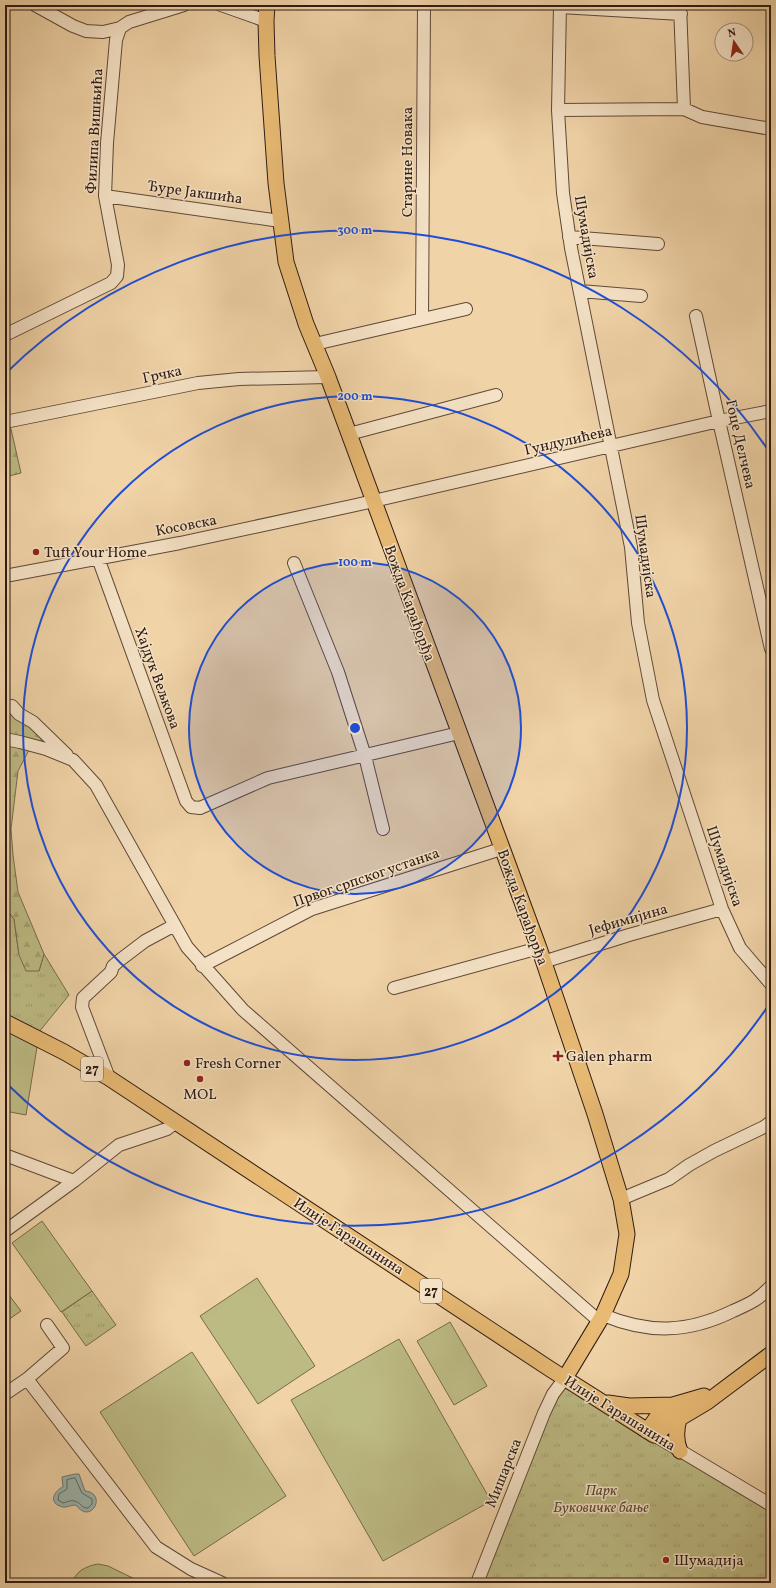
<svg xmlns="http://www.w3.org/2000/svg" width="776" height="1588" font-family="Vollkorn,serif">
	<defs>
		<pattern id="grass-tufts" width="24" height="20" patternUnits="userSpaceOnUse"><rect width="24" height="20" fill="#bdbb84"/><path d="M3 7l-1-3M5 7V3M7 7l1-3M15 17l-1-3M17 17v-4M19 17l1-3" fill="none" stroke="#a3a071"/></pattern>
		<pattern id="forest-firs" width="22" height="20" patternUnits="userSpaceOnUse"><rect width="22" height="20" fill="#bdbb84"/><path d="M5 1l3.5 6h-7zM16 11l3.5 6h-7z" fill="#a3a071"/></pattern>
	</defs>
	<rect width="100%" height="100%" fill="#f0d3a7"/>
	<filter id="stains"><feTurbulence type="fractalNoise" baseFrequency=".005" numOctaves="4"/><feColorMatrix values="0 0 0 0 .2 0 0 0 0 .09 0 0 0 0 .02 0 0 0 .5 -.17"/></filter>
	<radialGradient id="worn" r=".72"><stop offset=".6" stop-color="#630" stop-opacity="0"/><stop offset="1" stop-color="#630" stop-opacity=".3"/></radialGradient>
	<!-- grass -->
	<path fill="url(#grass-tufts)" stroke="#766b4c" d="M 5,908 L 14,919 L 19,955 L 39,971 L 44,954 L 69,995 L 39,1032 L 5,1015 Z
		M 92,1291 L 116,1325 L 86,1346 L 62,1312 Z
		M 565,1378 L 771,1504 L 771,1583 L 478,1583 Z"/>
	<!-- forest -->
	<path fill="url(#forest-firs)" stroke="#766b4c" d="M 5,429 L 11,429 L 21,473 L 5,477 Z
		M 5,703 C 9,707 12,712 16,715 C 26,724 39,729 42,742 L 29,750 L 18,771 L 11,829 L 13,855 L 18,892 L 44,954 L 39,971 L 26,971 L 19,955 L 14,919 L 5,908 Z"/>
	<!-- garden -->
	<path fill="#bdbb84" stroke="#766b4c" d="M 5,1030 L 37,1047 L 26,1115 L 5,1111 Z
		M 42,1221 L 92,1291 L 61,1312 L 12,1243 Z
		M 257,1278 L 315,1366 L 258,1404 L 200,1316 Z
		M 6,1291 L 21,1311 L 5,1322 L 5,1292 Z
		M 450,1322 L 487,1386 L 454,1405 L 417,1341 Z
		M 399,1339 L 491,1501 L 383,1561 L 291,1400 Z
		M 192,1352 L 286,1496 L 194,1556 L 100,1412 Z
		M 98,1564 L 108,1566 L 143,1583 L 72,1583 C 76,1571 86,1566 98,1564 Z"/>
	<!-- water -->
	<path fill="#9bb6af" stroke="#6f7871" d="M 75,1474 L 79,1474 L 85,1491 C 108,1493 91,1526 76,1505 C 70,1505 65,1509 60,1506 C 48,1502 55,1490 63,1487 L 62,1477 Z"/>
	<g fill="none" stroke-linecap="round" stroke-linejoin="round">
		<!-- shore -->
		<path stroke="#646861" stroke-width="1" d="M 75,1478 L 82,1493 L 92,1499 L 92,1504 L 88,1508 C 81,1508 82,1504 77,1502 C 71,1499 68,1502 63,1503 L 58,1500 L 59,1494 L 67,1489 L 67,1480 Z"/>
		<!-- minor casing -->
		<g stroke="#5e4938" stroke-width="14">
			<path id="minor" d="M 35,5 L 73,26 L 86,31 L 103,32 L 120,28 L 129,22 L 184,5
				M 221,5 L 266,21
				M 560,5 L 558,110 L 563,193 L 571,248 L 631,547 L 638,623 L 653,700 L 722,909 L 740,948 L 771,984
				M 680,5 L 684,109
				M 560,7 L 681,14
				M 558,110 L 684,109 L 702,117 L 771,129
				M 105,196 L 280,221
				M 569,237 L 658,244
				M 580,291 L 641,296
				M 696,316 L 719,421 L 771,649
				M 422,319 L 424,5
				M 5,335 L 111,283 L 117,276 L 118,265 L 105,196 L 107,143 L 116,40 L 120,28
				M 315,344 L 466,309
				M 5,422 L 198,383 L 239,379 L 328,377
				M 349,434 L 496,395
				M 98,558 L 186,801 L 191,807 L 200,808 L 268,778 L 459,733
				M 294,563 L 338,672 L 365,756 L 383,829
				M 5,576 L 180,543 L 356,505 L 719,421 L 771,411
				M 12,706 L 19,714 L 33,722 L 67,755
				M 5,739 L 20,742 L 46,749 L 73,760 L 96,785 L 187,947 L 243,1010 L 599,1321
				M 543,962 L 629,935 L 722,909
				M 202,966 L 312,909 L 501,849
				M 394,988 L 539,948
				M 109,1078 L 82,1007 L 83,998 L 111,972 L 113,966 L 120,960 L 145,941 L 173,926
				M 5,1155 L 74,1181
				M 621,1199 L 669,1179 L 689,1165 L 714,1151 L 764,1127 L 771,1122
				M 5,1231 L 74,1181 L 119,1145 L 167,1129 L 176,1122
				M 603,1315 C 649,1334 688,1333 733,1311 C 749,1304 760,1299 771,1286
				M 27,1379 L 156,1547 L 191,1569 L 222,1583
				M 5,1394 L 27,1379 L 63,1348 L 47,1325
				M 654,1435 L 771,1505
				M 477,1583 L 544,1413 L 553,1394 L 565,1378"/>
		</g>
		<!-- major casing -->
		<g stroke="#2e1b13" stroke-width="17">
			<path id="major" d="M 267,5 L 266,21 L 267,56 L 276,183 L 286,262 L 306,324 L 328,377 L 539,948 L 595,1114 L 621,1199 L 627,1234 L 621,1274 L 603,1315 L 565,1378
				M 5,1022 L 64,1052 L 109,1078 L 550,1369 L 654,1435 L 665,1427 L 707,1402 L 771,1354
				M 608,1403 L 629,1406 L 673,1405
				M 679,1419 C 676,1430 675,1440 680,1451
				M 647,1431 L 658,1416 L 673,1405 L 704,1396"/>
		</g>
		<!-- minor -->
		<use href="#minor" stroke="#f5e2c6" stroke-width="12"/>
		<!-- major -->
		<use href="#major" stroke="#e8ba74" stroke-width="15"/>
	</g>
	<!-- distance rings -->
	<circle cx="355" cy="728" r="166" fill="#1d4ed8" fill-opacity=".12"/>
	<g fill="none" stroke="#1d4ed8" stroke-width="2">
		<circle cx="355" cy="728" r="166"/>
		<circle cx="355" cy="728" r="332"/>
		<path d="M770 1003A498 498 0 0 1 6 1083M6 373A498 498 0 0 1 770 453"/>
	</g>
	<!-- markers -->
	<g fill="#8f2418" stroke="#f5e2c6" stroke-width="1.5">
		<circle cx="36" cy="552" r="4"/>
		<path d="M556 1050h4v4h4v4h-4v4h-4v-4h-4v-4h4z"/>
		<circle cx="187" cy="1063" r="4"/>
		<circle cx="200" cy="1079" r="4"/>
		<circle cx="666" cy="1560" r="4"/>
	</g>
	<g text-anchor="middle" stroke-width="3" stroke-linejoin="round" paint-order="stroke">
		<!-- shield labels -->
		<g fill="#f5e2c6" stroke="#6a5749" stroke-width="1">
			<rect x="81" y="1057" width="22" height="24" rx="3"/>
			<rect x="420" y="1279" width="22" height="24" rx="3"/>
		</g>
		<g font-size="14" font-weight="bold" fill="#2e1b13">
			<text x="92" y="1074">27</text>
			<text x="431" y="1296">27</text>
		</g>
		<!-- street labels -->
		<g font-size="15" fill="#2e1b13" stroke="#f5e2c6">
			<text transform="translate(94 131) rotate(-87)" y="5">Филипа Вишњића</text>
			<text transform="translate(407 162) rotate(-90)" y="5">Старине Новака</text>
			<text transform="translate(195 192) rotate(8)" y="5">Ђуре Јакшића</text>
			<text transform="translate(587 237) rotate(80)" y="5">Шумадијска</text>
			<text transform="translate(162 374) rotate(-12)" y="5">Грчка</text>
			<text transform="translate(568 440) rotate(-13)" y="5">Гундулићева</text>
			<text transform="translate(741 444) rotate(77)" y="5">Гоце Делчева</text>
			<text transform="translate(186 525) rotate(-11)" y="5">Косовска</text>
			<text transform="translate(646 556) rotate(82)" y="5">Шумадијска</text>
			<text transform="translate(410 603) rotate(70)" y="5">Вожда Карађорђа</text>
			<text transform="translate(158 678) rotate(70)" y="5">Хајдук Вељкова</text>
			<text transform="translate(725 866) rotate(71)" y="5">Шумадијска</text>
			<text transform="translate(366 877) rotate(-19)" y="5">Првог српског устанка</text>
			<text transform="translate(523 907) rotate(70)" y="5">Вожда Карађорђа</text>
			<text transform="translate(628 919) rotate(-16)" y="5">Јефимијина</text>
			<text transform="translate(349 1236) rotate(33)" y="5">Илије Гарашанина</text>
			<text transform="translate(620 1413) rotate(32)" y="5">Илије Гарашанина</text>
			<text transform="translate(503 1473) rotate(-68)" y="5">Мишарска</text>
		</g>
		<!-- poi labels -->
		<g font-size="15" fill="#2e1b13" stroke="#f5e2c6" text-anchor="start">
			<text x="44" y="557">Tuft Your Home</text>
			<text x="566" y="1061">Galen pharm</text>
			<text x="195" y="1068">Fresh Corner</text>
			<text x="200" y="1099" text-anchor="middle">MOL</text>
			<text x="674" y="1565">Шумадија</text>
		</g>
		<!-- park labels -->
		<g font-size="15" font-style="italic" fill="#594b35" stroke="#f5e2c6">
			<text x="601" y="1495">Парк<tspan x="601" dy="17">Буковичке бање</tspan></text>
		</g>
	</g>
	<circle cx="355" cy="728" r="6" fill="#1d4ed8" stroke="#f5e2c6" stroke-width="2"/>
	<g font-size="12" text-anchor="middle" font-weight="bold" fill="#1d4ed8" stroke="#f5e2c6" stroke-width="3" stroke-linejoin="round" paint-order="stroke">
		<text x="355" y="234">300 m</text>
		<text x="355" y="400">200 m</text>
		<text x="355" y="566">100 m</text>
	</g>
	<!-- margin -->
	<rect width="776" height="1588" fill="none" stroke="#f0d3a7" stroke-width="20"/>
	<rect x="6" y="6" width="764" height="1576" fill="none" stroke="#2e1b13" stroke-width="2"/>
	<rect x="10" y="10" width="756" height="1568" fill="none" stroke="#2e1b13"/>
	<!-- north arrow -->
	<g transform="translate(734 42) rotate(347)"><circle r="19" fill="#f5e2c6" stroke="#a5927e"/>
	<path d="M0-3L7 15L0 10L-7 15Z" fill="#8f2418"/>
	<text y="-6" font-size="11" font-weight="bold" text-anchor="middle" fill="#2e1b13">N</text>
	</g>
	<rect width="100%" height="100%" filter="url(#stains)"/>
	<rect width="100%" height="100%" fill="url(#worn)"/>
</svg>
